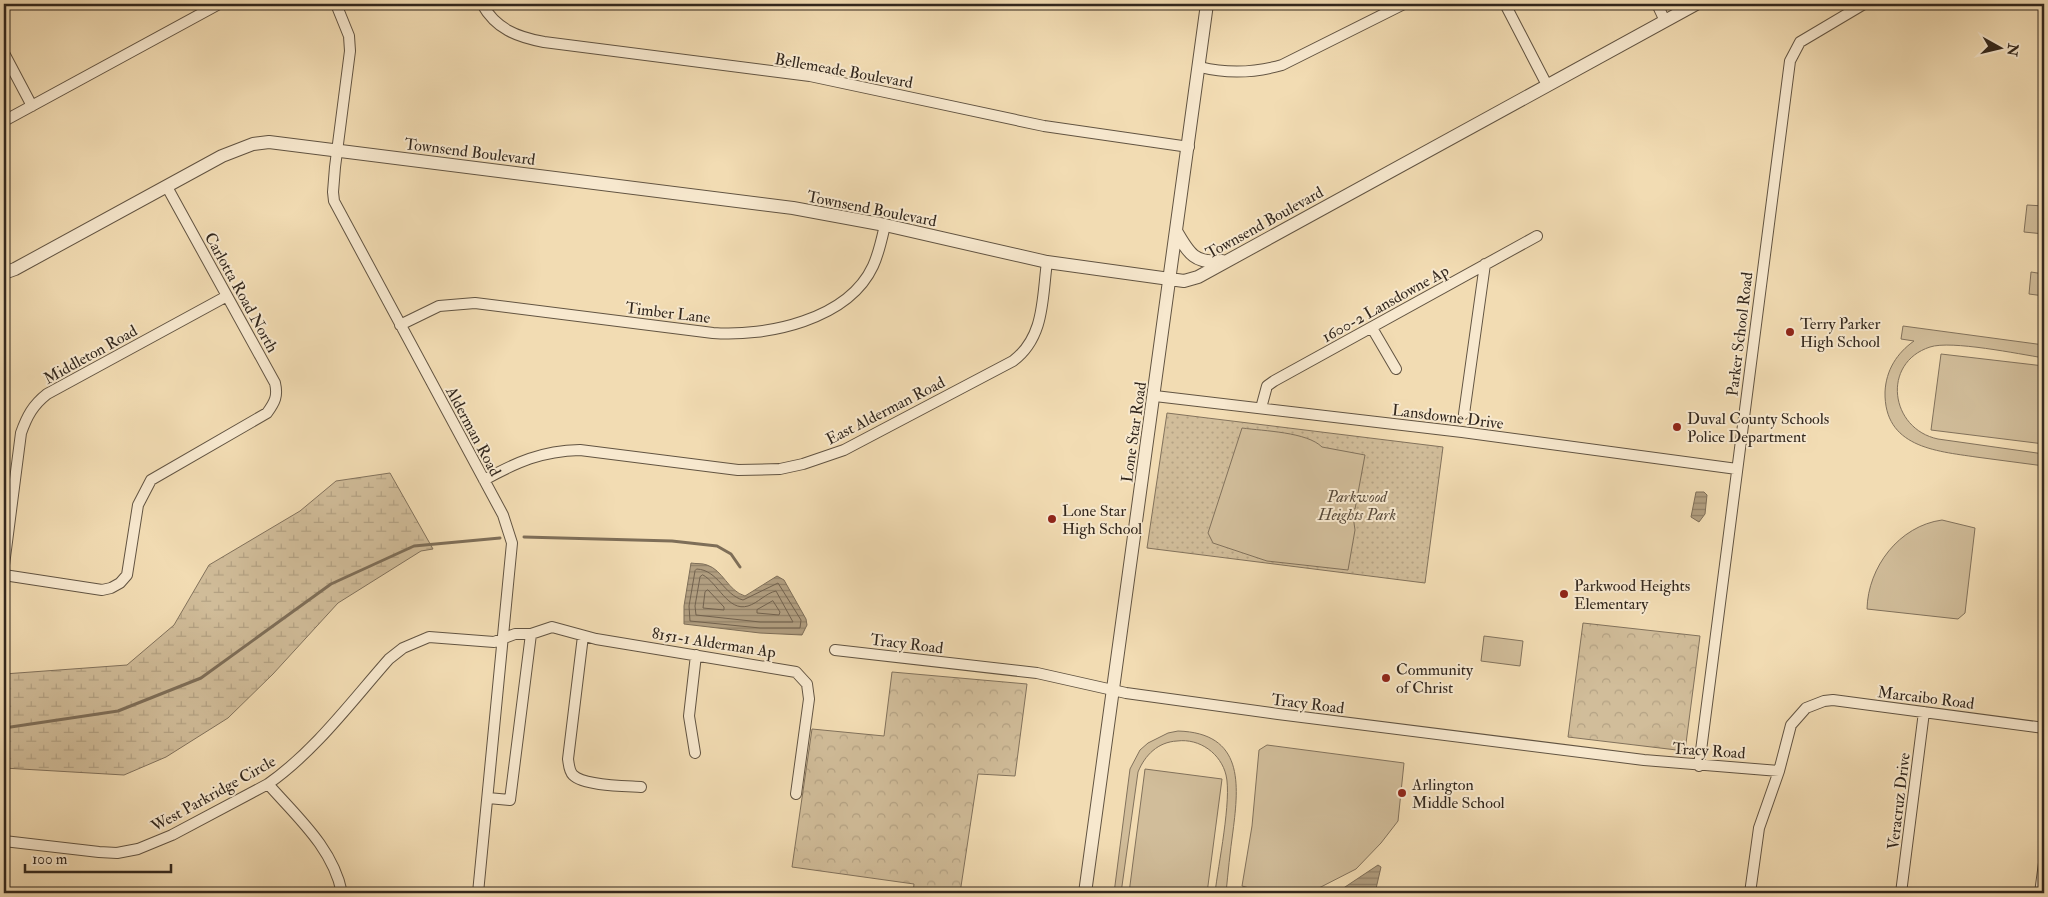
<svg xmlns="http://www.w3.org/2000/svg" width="2048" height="897" font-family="'IM FELL Double Pica',serif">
	<defs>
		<pattern id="forest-crowns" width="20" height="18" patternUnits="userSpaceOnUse" patternTransform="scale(1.25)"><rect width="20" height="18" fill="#d1bd9a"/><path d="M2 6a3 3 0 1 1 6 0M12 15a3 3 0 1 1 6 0" fill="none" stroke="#b4a284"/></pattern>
		<pattern id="wetland-marsh" width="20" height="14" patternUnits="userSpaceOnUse" patternTransform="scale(1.25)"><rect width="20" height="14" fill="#d1bd9a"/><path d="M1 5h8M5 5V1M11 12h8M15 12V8" fill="none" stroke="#b4a284"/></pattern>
		<pattern id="park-dots" width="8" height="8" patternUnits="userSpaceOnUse" patternTransform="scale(1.25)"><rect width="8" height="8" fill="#d1bd9a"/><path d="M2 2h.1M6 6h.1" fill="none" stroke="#b4a284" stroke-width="1.8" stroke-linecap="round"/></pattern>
		<pattern id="water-rules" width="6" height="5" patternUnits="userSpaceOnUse" patternTransform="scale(1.25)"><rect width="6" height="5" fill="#b19e80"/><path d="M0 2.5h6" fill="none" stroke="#918168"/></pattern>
	</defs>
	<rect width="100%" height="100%" fill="#f2dcb3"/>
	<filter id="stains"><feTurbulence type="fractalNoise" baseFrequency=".004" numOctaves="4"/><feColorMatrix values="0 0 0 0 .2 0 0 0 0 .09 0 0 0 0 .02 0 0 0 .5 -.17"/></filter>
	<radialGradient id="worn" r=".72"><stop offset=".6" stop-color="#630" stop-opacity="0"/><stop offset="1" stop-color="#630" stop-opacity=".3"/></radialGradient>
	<!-- forest -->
	<path fill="url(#forest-crowns)" stroke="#82725c" d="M 1583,623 L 1700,636 L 1685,751 L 1568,737 Z
		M 892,672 L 1027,684 L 1015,776 L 978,774 L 960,893 L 913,893 L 914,884 L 792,867 L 812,729 L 884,736 Z"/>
	<!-- wetland -->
	<path fill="url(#wetland-marsh)" stroke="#82725c" d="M 390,473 L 433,549 L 421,551 L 338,603 L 273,674 L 228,718 L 166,757 L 124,775 L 4,768 L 4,674 L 127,665 L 174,625 L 209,565 L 300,511 L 336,481 Z"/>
	<!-- park -->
	<path fill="url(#park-dots)" stroke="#82725c" d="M 1167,413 L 1443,447 L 1425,583 L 1147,548 Z"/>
	<!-- garden -->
	<path fill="#d1bd9a" stroke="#82725c" d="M 2027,205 L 2044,206 L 2044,234 L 2024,232 Z
		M 2031,272 L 2044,274 L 2044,296 L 2029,294 Z
		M 1903,326 L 2044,345 L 2044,358 C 2019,354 1951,340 1930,347 C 1881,363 1890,429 1938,439 L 2044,454 L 2044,466 C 2021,463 1999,460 1976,457 C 1935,451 1884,447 1885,392 C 1886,370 1897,353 1914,341 L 1901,339 Z
		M 1941,354 L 2044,366 L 2044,444 L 1931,430 Z
		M 1242,428 C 1264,431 1307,432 1322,447 L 1365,455 L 1355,509 L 1352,509 L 1355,530 L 1348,570 L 1267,561 L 1213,543 L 1208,533 Z
		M 1942,520 L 1975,528 L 1965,613 L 1958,619 L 1867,609 C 1868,567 1899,526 1942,520 Z
		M 1484,636 L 1523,641 L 1520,666 L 1481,661 Z
		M 1178,731 C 1244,733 1239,784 1233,831 C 1230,852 1228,873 1226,893 L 1215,893 C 1218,866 1232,799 1226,775 C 1221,754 1200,738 1177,741 C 1158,742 1145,755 1138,772 L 1121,893 L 1114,893 L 1130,769 L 1140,750 L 1148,743 L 1168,733 Z
		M 1267,745 L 1404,763 L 1398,821 L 1381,843 L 1356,869 L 1315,890 L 1299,893 L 1268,893 L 1242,886 L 1252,826 L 1259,750 Z
		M 1145,769 L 1222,779 L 1207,893 L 1129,893 Z"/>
	<!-- water -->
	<path fill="url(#water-rules)" stroke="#7e6e58" d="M 1696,492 L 1704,492 L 1707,495 L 1705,514 L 1699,522 L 1691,517 Z
		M 691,563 C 696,564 702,563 707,565 C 723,570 728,591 745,596 L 777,576 L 784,580 L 806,619 L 807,625 L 802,635 L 760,633 L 684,624 L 684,606 Z
		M 1378,865 L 1381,867 L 1375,893 L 1336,893 Z"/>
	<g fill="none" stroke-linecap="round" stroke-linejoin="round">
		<!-- shore -->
		<path stroke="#72624e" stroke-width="1" d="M 697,569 C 718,570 724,595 743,600 L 778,583 L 801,620 L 800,628 L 760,628 L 690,621 L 689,606 L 695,571 Z
			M 703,575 C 718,583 728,612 748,606 C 758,603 766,593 776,591 L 793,622 L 760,622 L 696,615 L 695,606 L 700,577 Z
			M 708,590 L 724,607 L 724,610 L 703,608 L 705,592 Z
			M 773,601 L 780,612 L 779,615 L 757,613 L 757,610 Z"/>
		<!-- stream -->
		<path stroke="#7e6e58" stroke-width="3" d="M 524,537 L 672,541 L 717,546 L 731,554 L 740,567
			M 4,728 L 118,711 L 201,678 L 331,584 L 414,546 L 500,538"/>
		<!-- minor casing -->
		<g stroke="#625442" stroke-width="12">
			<path id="minor" d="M 336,4 L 349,36 L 350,51 L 335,167 L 333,192 L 334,201 L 503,515 L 512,543 L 478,893
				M 482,4 C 496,29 517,37 544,42 L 810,76 L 1044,126 L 1189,147
				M 1505,4 L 1547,85
				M 1657,4 L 1665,21
				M 4,53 L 32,106
				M 1200,67 C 1228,74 1254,73 1282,65 L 1404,4
				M 4,121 L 219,4
				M 400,325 L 439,306 L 475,303 L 713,333 C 766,337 848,320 873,266 C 879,253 882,238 885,225
				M 1372,328 L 1396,369
				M 1155,396 L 1462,432 L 1737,469
				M 1261,408 L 1267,386 L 1274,381 L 1537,236
				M 1464,414 L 1485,264
				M 484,480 C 517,462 541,451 580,450 L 738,470 L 780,469 L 803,464 L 844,450 L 1013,361 C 1045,337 1042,298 1047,262
				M 4,565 L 21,433 C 27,416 33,405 47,394 L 227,296
				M 4,575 L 102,590 L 111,588 L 120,583 L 127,575 L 138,505 L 151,480 L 267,413 C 275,402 278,396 275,383 L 167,187
				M 583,636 L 568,759 C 569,765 569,771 573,775 C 584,786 625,786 641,787
				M 835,650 L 1037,673 L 1126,693 L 1278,714 L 1644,760 L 1779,771
				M 695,753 L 689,716 L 696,655
				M 1699,766 L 1790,61 L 1800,42 L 1864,4
				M 268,784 C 297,817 333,848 342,893
				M 488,798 L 510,800 L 531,634
				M 4,841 L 99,852 L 117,853 L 138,849 L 172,835 L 268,784 C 315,751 351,702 389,659 L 403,648 L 429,637 L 494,642 L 515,634 L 531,634 L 552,627 L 596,639 L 796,672 L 807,684 L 809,699 L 796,794
				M 1750,893 L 1759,828 L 1779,771 L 1791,725 L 1806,708 L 1824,701 L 1833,700 L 2044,728
				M 1901,893 L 1924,712
				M 2040,893 L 2044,863"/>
		</g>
		<!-- tertiary casing -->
		<g stroke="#625442" stroke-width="14">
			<path id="tertiary" d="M 1176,231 C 1189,254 1195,264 1222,261
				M 4,273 L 15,269 L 222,156 L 253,144 L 269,142 L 793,208 L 885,225 L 1047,262 L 1184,281 L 1198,277 L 1696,4
				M 1085,893 L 1207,4"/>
		</g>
		<!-- minor -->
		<use href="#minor" stroke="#f7e8ce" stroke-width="10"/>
		<!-- tertiary -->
		<use href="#tertiary" stroke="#f7e8ce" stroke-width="12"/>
	</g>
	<!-- markers -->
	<g fill="#8f2418" stroke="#f7e8ce" stroke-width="2">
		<circle cx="1790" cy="332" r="5"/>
		<circle cx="1677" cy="427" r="5"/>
		<circle cx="1052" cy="519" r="5"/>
		<circle cx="1564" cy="594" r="5"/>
		<circle cx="1386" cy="678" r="5"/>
		<circle cx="1402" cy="793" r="5"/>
	</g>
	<g text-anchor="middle" stroke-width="4" stroke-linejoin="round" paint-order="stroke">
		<!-- street labels -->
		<g font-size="16" fill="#32271d" stroke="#f7e8ce">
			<text transform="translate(844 70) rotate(10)" y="6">Bellemeade Boulevard</text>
			<text transform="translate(470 151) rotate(7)" y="6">Townsend Boulevard</text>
			<text transform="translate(872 208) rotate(11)" y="6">Townsend Boulevard</text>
			<text transform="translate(1264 222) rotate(-29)" y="6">Townsend Boulevard</text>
			<text transform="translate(242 292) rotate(61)" y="6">Carlotta Road North</text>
			<text transform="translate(1385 303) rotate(-29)" y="6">1600-2 Lansdowne Ap</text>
			<text transform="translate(668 312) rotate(7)" y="6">Timber Lane</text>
			<text transform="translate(1739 334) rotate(-83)" y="6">Parker School Road</text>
			<text transform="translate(90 354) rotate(-29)" y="6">Middleton Road</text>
			<text transform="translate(885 410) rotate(-27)" y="6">East Alderman Road</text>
			<text transform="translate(1448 416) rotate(7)" y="6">Lansdowne Drive</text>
			<text transform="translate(474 431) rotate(62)" y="6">Alderman Road</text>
			<text transform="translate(1133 432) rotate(-82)" y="6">Lone Star Road</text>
			<text transform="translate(714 642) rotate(9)" y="6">8151-1 Alderman Ap</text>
			<text transform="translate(907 643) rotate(7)" y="6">Tracy Road</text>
			<text transform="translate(1926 697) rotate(7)" y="6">Marcaibo Road</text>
			<text transform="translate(1308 703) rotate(7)" y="6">Tracy Road</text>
			<text transform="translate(1709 750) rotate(4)" y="6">Tracy Road</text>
			<text transform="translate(213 793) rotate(-29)" y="6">West Parkridge Circle</text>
			<text transform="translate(1898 801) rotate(-83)" y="6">Veracruz Drive</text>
		</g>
		<!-- poi labels -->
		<g font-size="16" fill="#32271d" stroke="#f7e8ce" text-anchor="start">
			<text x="1800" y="329">Terry Parker<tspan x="1800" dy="18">High School</tspan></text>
			<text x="1687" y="424">Duval County Schools<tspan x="1687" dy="18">Police Department</tspan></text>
			<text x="1062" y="516">Lone Star<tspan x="1062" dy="18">High School</tspan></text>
			<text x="1574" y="591">Parkwood Heights<tspan x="1574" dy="18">Elementary</tspan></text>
			<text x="1396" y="675">Community<tspan x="1396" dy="18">of Christ</tspan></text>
			<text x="1412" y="790">Arlington<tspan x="1412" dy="18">Middle School</tspan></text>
		</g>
		<!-- park labels -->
		<g font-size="16" font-style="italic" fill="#5a4c3c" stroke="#f7e8ce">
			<text x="1357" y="502">Parkwood<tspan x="1357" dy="18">Heights Park</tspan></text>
		</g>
	</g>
	<!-- margin -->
	<rect width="2048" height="897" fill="none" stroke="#f2dcb3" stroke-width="20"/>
	<rect x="5" y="5" width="2038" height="887" fill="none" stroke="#32271d" stroke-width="2.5"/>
	<rect x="10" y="10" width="2028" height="877" fill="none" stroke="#32271d"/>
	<!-- north arrow -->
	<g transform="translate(2000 48) rotate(98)" stroke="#f7e8ce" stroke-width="4" paint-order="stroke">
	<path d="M0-4L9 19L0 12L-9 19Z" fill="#32271d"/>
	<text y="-8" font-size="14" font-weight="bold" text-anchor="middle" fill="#32271d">N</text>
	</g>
	<!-- scale -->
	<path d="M25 864v8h146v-8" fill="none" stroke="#32271d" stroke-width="2.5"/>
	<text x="32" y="864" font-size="15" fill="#32271d" stroke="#f7e8ce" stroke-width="4" paint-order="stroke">100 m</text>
	<rect width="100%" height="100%" filter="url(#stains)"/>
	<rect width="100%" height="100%" fill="url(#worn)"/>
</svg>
